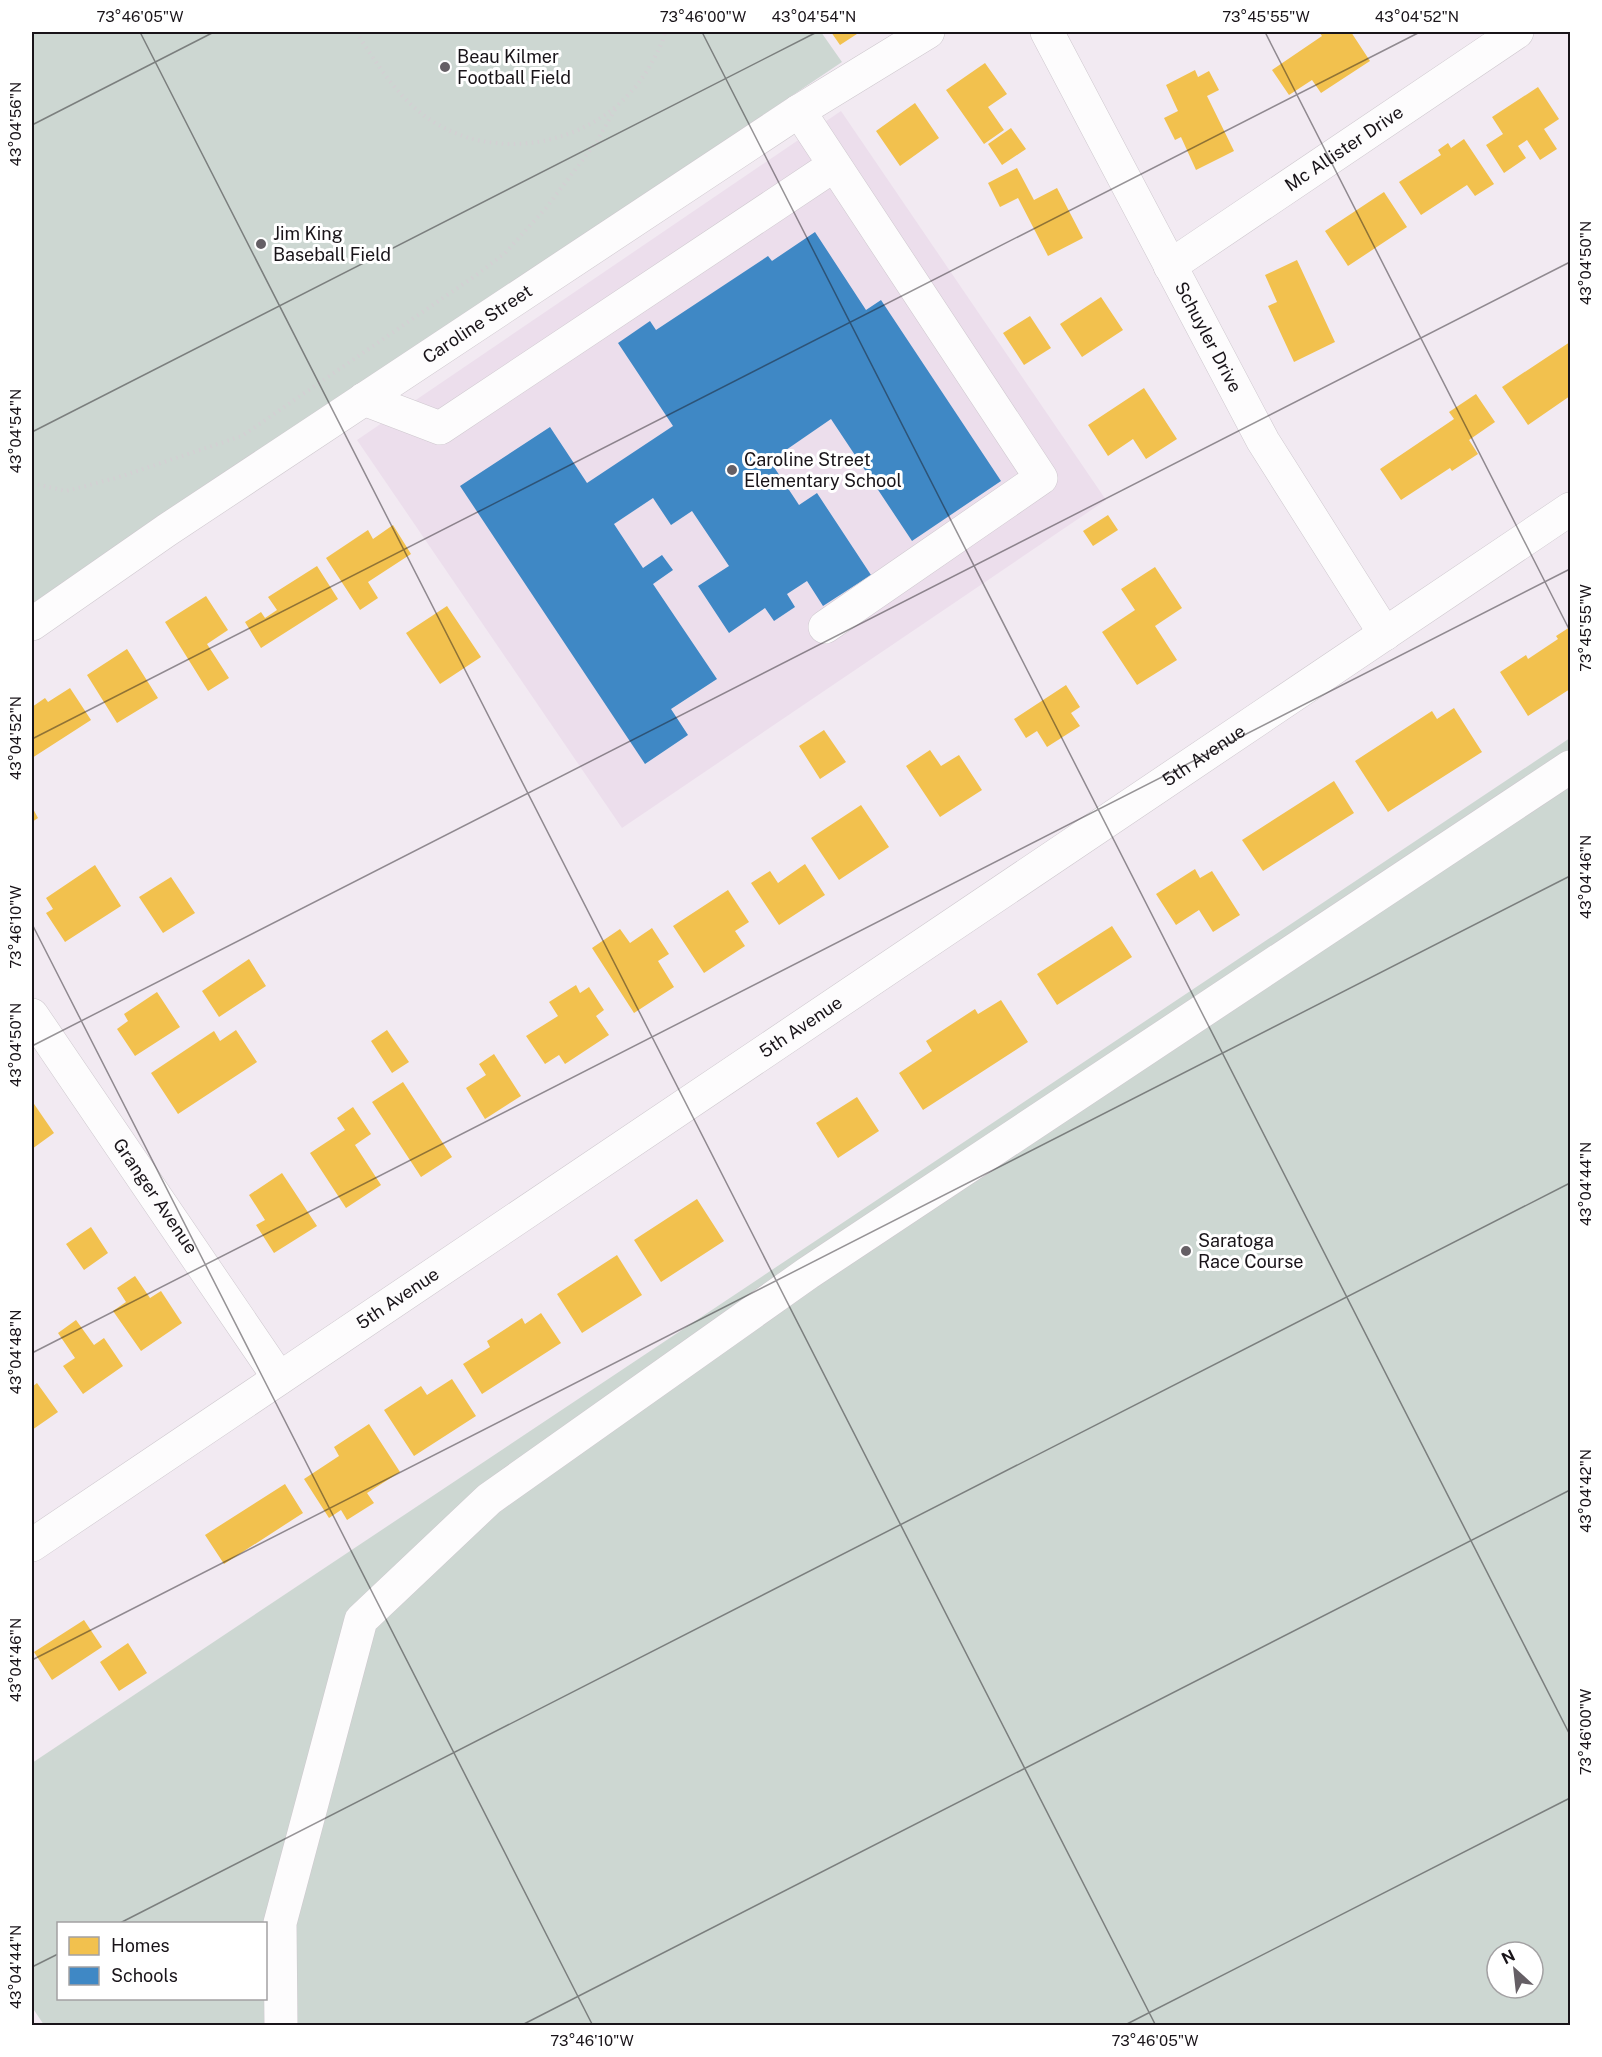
<svg xmlns="http://www.w3.org/2000/svg" width="1602" height="2057" font-family="'Public Sans',sans-serif">
	<rect width="100%" height="100%" fill="#f2eaf2"/>
	<!-- built -->
	<path fill="#ecdeec" d="M 841,111 L 1106,500 L 622,828 L 357,440 Z"/>
	<!-- green -->
	<path fill="#cdd7d2" fill-rule="evenodd" d="M 32,32 L 821,32 L 842,62 L 32,607 Z
		M 1570,738 L 1570,2025 L 44,2025 L 32,2007 L 32,1763 ZM 58,1924 L 266,1924 L 266,1998 L 58,1998 ZM 1497,1952 L 1533,1952 L 1533,1988 L 1497,1988 Z"/>
	<!-- homes -->
	<path fill="#f2c14e" d="M 831,32 L 860,32 L 840,45 Z
		M 1319,32 L 1351,32 L 1370,61 L 1321,93 L 1312,80 L 1289,95 L 1272,70 L 1322,36 Z
		M 985,63 L 1007,94 L 988,107 L 1004,130 L 984,144 L 946,90 Z
		M 1195,70 L 1198,77 L 1209,71 L 1219,90 L 1207,96 L 1234,151 L 1196,170 L 1181,137 L 1175,140 L 1164,118 L 1178,111 L 1166,85 Z
		M 1538,87 L 1559,119 L 1544,129 L 1557,149 L 1540,160 L 1527,140 L 1518,146 L 1526,158 L 1504,173 L 1486,145 L 1503,134 L 1492,117 Z
		M 915,103 L 939,138 L 900,166 L 876,131 Z
		M 1011,128 L 1026,149 L 1002,165 L 988,144 Z
		M 1464,139 L 1494,184 L 1475,196 L 1467,185 L 1421,215 L 1399,182 L 1441,155 L 1438,150 L 1448,143 L 1451,148 Z
		M 1017,168 L 1034,200 L 1057,188 L 1083,238 L 1048,256 L 1018,198 L 1000,207 L 988,183 Z
		M 1384,192 L 1407,227 L 1348,266 L 1325,231 Z
		M 1297,260 L 1335,342 L 1294,362 L 1268,306 L 1277,302 L 1265,275 Z
		M 1101,297 L 1123,330 L 1082,357 L 1060,324 Z
		M 1030,316 L 1051,348 L 1024,365 L 1003,333 Z
		M 1570,342 L 1570,396 L 1528,425 L 1502,387 Z
		M 1144,388 L 1177,439 L 1146,459 L 1133,439 L 1108,456 L 1088,425 Z
		M 1476,394 L 1495,422 L 1469,440 L 1478,454 L 1452,471 L 1450,468 L 1401,500 L 1380,469 L 1454,419 L 1449,412 Z
		M 1108,515 L 1118,530 L 1093,546 L 1083,531 Z
		M 393,525 L 411,554 L 368,582 L 378,598 L 360,610 L 326,558 L 368,530 L 373,539 Z
		M 317,566 L 338,599 L 261,648 L 245,622 L 261,612 L 265,618 L 277,610 L 268,597 Z
		M 1155,567 L 1182,608 L 1155,626 L 1177,660 L 1137,685 L 1102,632 L 1135,610 L 1121,589 Z
		M 206,596 L 228,630 L 207,644 L 229,678 L 208,691 L 165,622 Z
		M 447,606 L 481,657 L 440,684 L 406,633 Z
		M 1570,627 L 1570,689 L 1528,716 L 1500,672 L 1526,655 L 1528,659 L 1558,639 L 1556,636 Z
		M 127,649 L 158,698 L 117,723 L 87,675 Z
		M 1066,685 L 1080,707 L 1071,713 L 1080,726 L 1047,747 L 1037,731 L 1026,738 L 1014,719 Z
		M 70,688 L 91,720 L 32,758 L 32,707 L 45,698 L 48,702 Z
		M 1454,708 L 1482,752 L 1388,812 L 1355,761 L 1432,711 L 1437,719 Z
		M 824,730 L 846,762 L 820,779 L 799,746 Z
		M 930,750 L 941,766 L 959,755 L 982,790 L 940,817 L 906,766 Z
		M 1334,781 L 1354,813 L 1263,871 L 1242,840 Z
		M 861,805 L 889,847 L 839,880 L 811,838 Z
		M 32,807 L 38,818 L 32,822 Z
		M 805,864 L 825,895 L 779,925 L 751,883 L 770,871 L 778,883 Z
		M 95,865 L 121,906 L 65,942 L 46,913 L 53,909 L 46,898 Z
		M 1195,869 L 1200,878 L 1212,871 L 1240,915 L 1213,932 L 1199,910 L 1176,925 L 1156,894 Z
		M 171,877 L 195,913 L 163,933 L 139,897 Z
		M 728,890 L 749,922 L 735,931 L 745,946 L 704,973 L 673,926 Z
		M 1112,926 L 1132,957 L 1057,1005 L 1037,974 Z
		M 652,928 L 669,954 L 658,961 L 674,987 L 634,1013 L 592,948 L 620,929 L 630,943 Z
		M 249,959 L 266,986 L 219,1017 L 202,991 Z
		M 576,985 L 580,993 L 589,987 L 604,1010 L 596,1016 L 609,1035 L 565,1064 L 559,1055 L 545,1064 L 526,1036 L 558,1016 L 549,1002 Z
		M 157,992 L 180,1027 L 135,1056 L 117,1029 L 128,1021 L 124,1014 Z
		M 1001,1000 L 1028,1042 L 923,1110 L 899,1073 L 932,1051 L 926,1041 L 975,1009 L 978,1014 Z
		M 236,1030 L 257,1062 L 178,1114 L 151,1073 L 214,1031 L 220,1041 Z
		M 387,1030 L 409,1062 L 392,1073 L 371,1041 Z
		M 494,1054 L 521,1096 L 485,1119 L 466,1088 L 486,1075 L 479,1064 Z
		M 403,1082 L 452,1157 L 421,1177 L 372,1102 Z
		M 857,1097 L 879,1131 L 838,1158 L 816,1123 Z
		M 32,1101 L 54,1133 L 32,1149 Z
		M 353,1107 L 371,1134 L 355,1145 L 381,1185 L 346,1208 L 310,1153 L 345,1130 L 337,1118 Z
		M 282,1173 L 317,1226 L 274,1253 L 256,1225 L 265,1220 L 249,1195 Z
		M 697,1199 L 724,1241 L 661,1282 L 634,1240 Z
		M 91,1227 L 108,1253 L 84,1270 L 66,1244 Z
		M 617,1255 L 642,1295 L 582,1333 L 557,1294 Z
		M 135,1276 L 150,1298 L 161,1291 L 182,1323 L 141,1351 L 113,1311 L 126,1302 L 117,1288 Z
		M 541,1313 L 561,1343 L 482,1394 L 463,1364 L 490,1347 L 487,1341 L 522,1318 L 525,1324 Z
		M 76,1320 L 94,1345 L 104,1338 L 123,1366 L 83,1394 L 63,1366 L 75,1358 L 58,1333 Z
		M 452,1379 L 476,1416 L 414,1456 L 384,1410 L 421,1386 L 427,1395 Z
		M 37,1383 L 58,1412 L 32,1430 L 32,1387 Z
		M 369,1424 L 400,1472 L 367,1493 L 374,1503 L 347,1520 L 341,1510 L 329,1518 L 304,1479 L 339,1456 L 334,1447 Z
		M 285,1484 L 303,1513 L 224,1564 L 205,1535 Z
		M 84,1620 L 102,1647 L 52,1680 L 34,1652 Z
		M 128,1643 L 147,1673 L 119,1691 L 100,1662 Z"/>
	<!-- schools -->
	<path fill="#3f88c5" d="M 815,232 L 866,310 L 881,300 L 1001,481 L 912,541 L 831,419 L 770,461 L 799,505 L 817,493 L 871,575 L 823,606 L 807,581 L 787,594 L 795,607 L 774,621 L 765,608 L 729,633 L 698,586 L 729,566 L 692,511 L 671,525 L 653,498 L 614,524 L 643,568 L 662,555 L 673,570 L 653,584 L 717,679 L 671,709 L 688,735 L 645,764 L 460,486 L 550,427 L 587,483 L 673,426 L 618,343 L 650,321 L 656,330 L 768,256 L 772,261 Z"/>
	<g fill="none" stroke-linecap="round" stroke-linejoin="round">
		<!-- minor casing -->
		<g stroke="#cec8ce" stroke-width="34">
			<g id="minor">
				<path id="s1" d="M 1047,32 L 1263,441 L 1385,634"/>
				<path d="M 799,111 L 1041,478 L 825,627"/>
				<path id="s2" d="M 1170,266 L 1517,32"/>
				<path d="M 364,399 L 440,428 L 833,166"/>
				<path id="s3" d="M 32,624 L 167,530 L 799,111 L 928,32"/>
				<path id="s4" d="M 32,1015 L 279,1378"/>
				<path id="s5" d="M 32,1545 L 1570,509"/>
				<path d="M 281,2026 L 280,1923 L 361,1620 L 489,1499 L 808,1273 L 1570,767"/>
			</g>
		</g>
		<!-- path -->
		<path stroke="#d3d0d3" stroke-width="4" stroke-dasharray="1.5 4.5" stroke-linecap="butt" d="M 356,32 C 378,65 398,99 432,121 C 504,167 605,141 648,69 C 655,57 662,45 665,32
			M 32,483 L 66,491 L 116,478 L 242,436 L 475,276 L 505,253 L 546,208 L 597,141 L 617,106"/>
		<!-- minor -->
		<use href="#minor" stroke="#fdfcfd" stroke-width="33"/>
	</g>
	<!-- ticks -->
	<path fill="none" stroke="#191419" stroke-width="1.5" stroke-opacity="0.45" d="M 140,32 L 1156,2026M 702,32 L 1570,1735M 1265,32 L 1570,631M 32,125 L 214,32M 32,432 L 817,32M 32,739 L 1420,32M 32,924 L 593,2026M 32,1046 L 1570,262M 32,1353 L 1570,569M 32,1660 L 1570,876M 118,1924 L 1570,1183M 32,1967 L 58,1954M 520,2026 L 1570,1490M 1123,2026 L 1570,1798"/>
	<!-- markers -->
	<g fill="#655f65" stroke="#fff" stroke-width="2">
		<circle cx="445" cy="67" r="6"/>
		<circle cx="261" cy="244" r="6"/>
		<circle cx="732" cy="470" r="6"/>
		<circle cx="1186" cy="1251" r="6"/>
	</g>
	<g text-anchor="middle" stroke-width="6" stroke-linejoin="round" paint-order="stroke">
		<!-- poi labels -->
		<g font-size="18" fill="#191419" stroke="#fff" text-anchor="start">
			<text x="457" y="63">Beau Kilmer<tspan x="457" dy="21">Football Field</tspan></text>
			<text x="273" y="240">Jim King<tspan x="273" dy="21">Baseball Field</tspan></text>
			<text x="744" y="466">Caroline Street<tspan x="744" dy="21">Elementary School</tspan></text>
			<text x="1198" y="1247">Saratoga<tspan x="1198" dy="21">Race Course</tspan></text>
		</g>
		<!-- street labels -->
		<g font-size="18" fill="#191419" stroke="#fff">
			<text dy="6" stroke="none"><textPath href="#s2" startOffset="210">Mc Allister Drive</textPath></text>
			<text dy="6" stroke="none"><textPath href="#s3" startOffset="537">Caroline Street</textPath></text>
			<text dy="6" stroke="none"><textPath href="#s1" startOffset="345">Schuyler Drive</textPath></text>
			<text dy="6" stroke="none"><textPath href="#s5" startOffset="1413">5th Avenue</textPath></text>
			<text dy="6" stroke="none"><textPath href="#s5" startOffset="927">5th Avenue</textPath></text>
			<text dy="6" stroke="none"><textPath href="#s4" startOffset="219">Granger Avenue</textPath></text>
			<text dy="6" stroke="none"><textPath href="#s5" startOffset="441">5th Avenue</textPath></text>
		</g>
	</g>
	<!-- border -->
	<rect width="1602" height="2057" fill="none" stroke="#ffffff" stroke-width="66"/>
	<!-- legend -->
	<rect x="57" y="1922" width="210" height="78" fill="#ffffff" stroke="#a3a1a3" stroke-width="1.5"/>
	<rect x="69" y="1937" width="30" height="18" fill="#f2c14e" stroke="#a3a1a3" stroke-width="1.5"/>
	<text x="111" y="1952" font-size="18" fill="#191419">Homes</text>
	<rect x="69" y="1967" width="30" height="18" fill="#3f88c5" stroke="#a3a1a3" stroke-width="1.5"/>
	<text x="111" y="1982" font-size="18" fill="#191419">Schools</text>
	<!-- north arrow -->
	<g transform="translate(1515 1970) rotate(333)"><circle r="28" fill="#ffffff" stroke="#a3a1a3" stroke-width="1.5"/>
	<path d="M0-4.5L10 22L0 15L-10 22Z" fill="#655f65"/>
	<text y="-9" font-size="16" font-weight="bold" text-anchor="middle" fill="#191419">N</text>
	</g>
	<rect x="33" y="33" width="1536" height="1991" fill="none" stroke="#191419" stroke-width="2"/>
	<g font-size="15" text-anchor="middle" fill="#191419">
		<text x="140" y="22">73°46'05"W</text>
		<text x="703" y="22">73°46'00"W</text>
		<text x="814" y="22">43°04'54"N</text>
		<text x="1266" y="22">73°45'55"W</text>
		<text x="1417" y="22">43°04'52"N</text>
		<text transform="translate(16 124) rotate(-90)" y="5">43°04'56"N</text>
		<text transform="translate(1586 263) rotate(-90)" y="5">43°04'50"N</text>
		<text transform="translate(16 431) rotate(-90)" y="5">43°04'54"N</text>
		<text transform="translate(1586 628) rotate(-90)" y="5">73°45'55"W</text>
		<text transform="translate(16 738) rotate(-90)" y="5">43°04'52"N</text>
		<text transform="translate(1586 877) rotate(-90)" y="5">43°04'46"N</text>
		<text transform="translate(16 927) rotate(-90)" y="5">73°46'10"W</text>
		<text transform="translate(16 1045) rotate(-90)" y="5">43°04'50"N</text>
		<text transform="translate(1586 1184) rotate(-90)" y="5">43°04'44"N</text>
		<text transform="translate(16 1352) rotate(-90)" y="5">43°04'48"N</text>
		<text transform="translate(1586 1491) rotate(-90)" y="5">43°04'42"N</text>
		<text transform="translate(16 1660) rotate(-90)" y="5">43°04'46"N</text>
		<text transform="translate(1586 1732) rotate(-90)" y="5">73°46'00"W</text>
		<text transform="translate(16 1967) rotate(-90)" y="5">43°04'44"N</text>
		<text x="592" y="2046">73°46'10"W</text>
		<text x="1155" y="2046">73°46'05"W</text>
	</g>
</svg>
